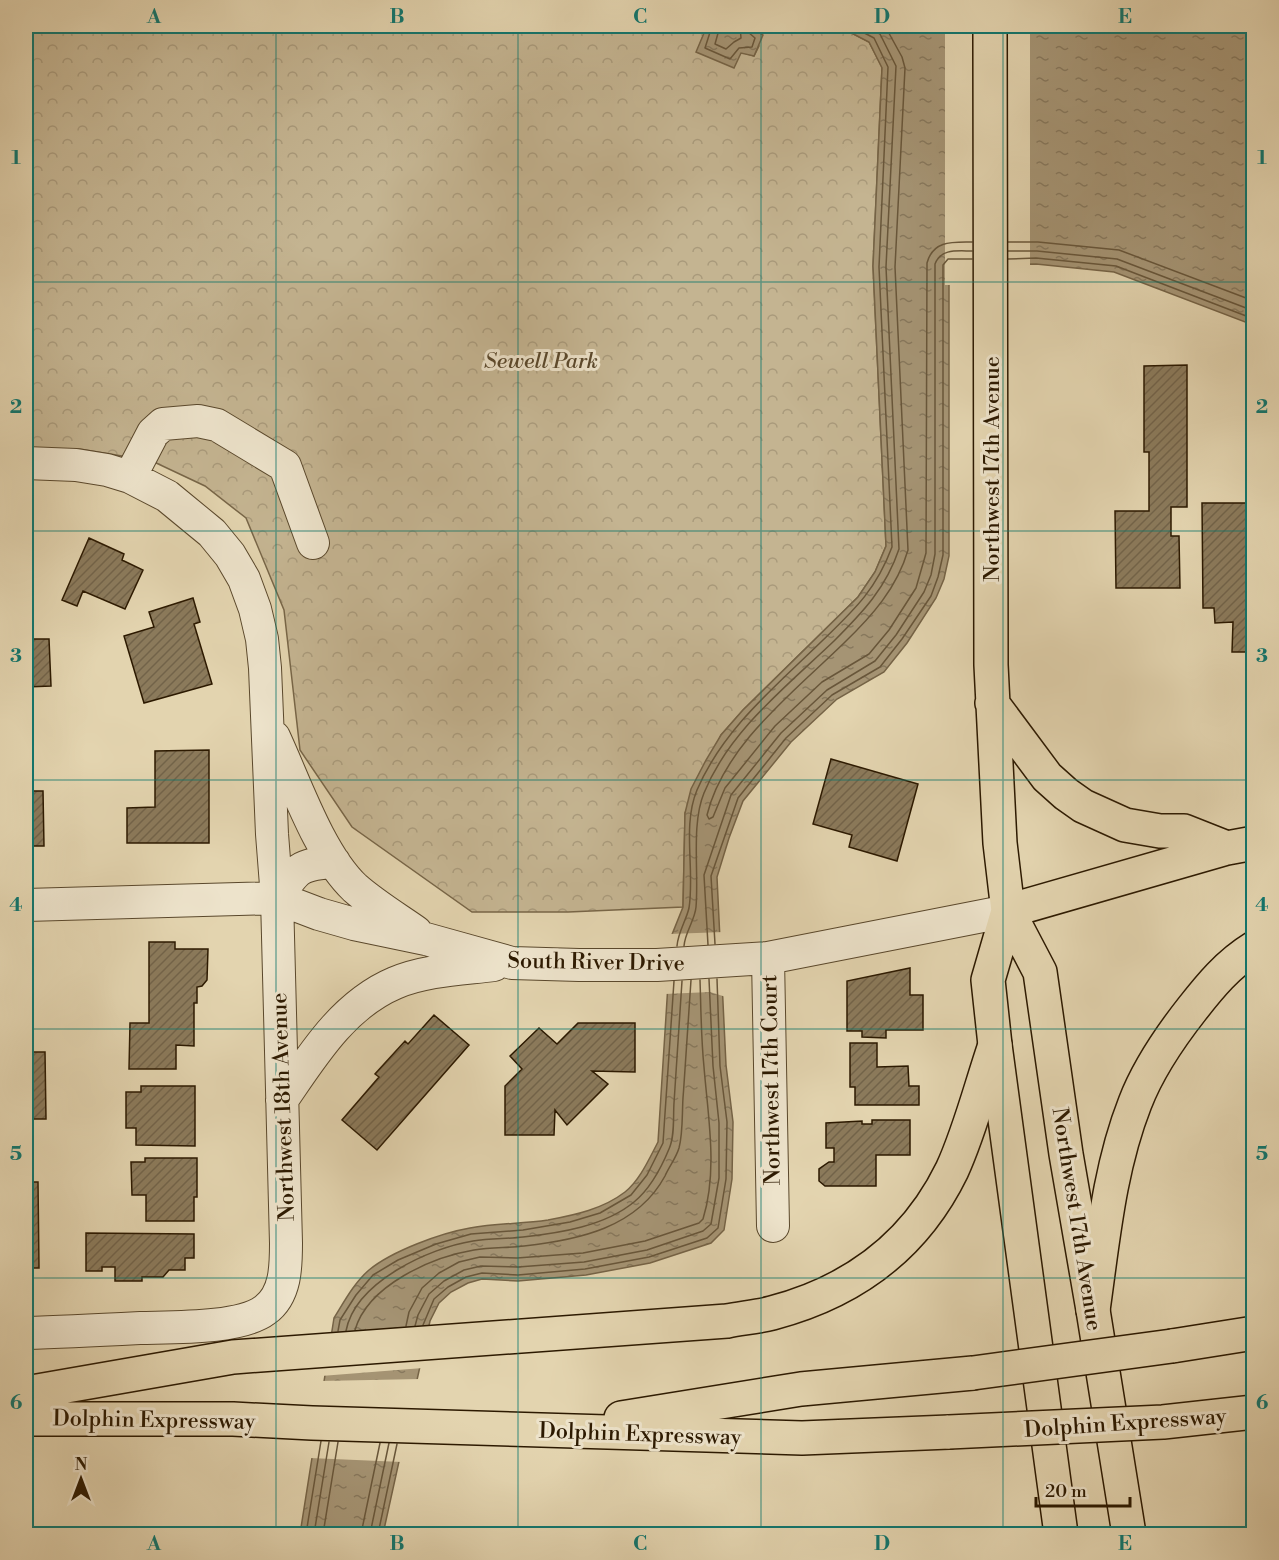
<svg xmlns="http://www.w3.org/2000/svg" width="1279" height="1560" font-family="'Libre Bodoni',serif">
	<defs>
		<pattern id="park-crowns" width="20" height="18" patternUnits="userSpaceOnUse" patternTransform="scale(1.5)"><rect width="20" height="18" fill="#c4b491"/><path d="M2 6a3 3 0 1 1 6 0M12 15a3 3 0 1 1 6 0" fill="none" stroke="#a99a7b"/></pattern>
		<pattern id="water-ripples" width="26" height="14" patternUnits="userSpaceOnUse" patternTransform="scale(1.5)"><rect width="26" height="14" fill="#a59474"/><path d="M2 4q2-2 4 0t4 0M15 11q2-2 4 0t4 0" fill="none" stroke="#87785d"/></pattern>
		<pattern id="building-hatch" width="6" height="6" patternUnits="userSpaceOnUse" patternTransform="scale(1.5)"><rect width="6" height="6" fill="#8b7a5b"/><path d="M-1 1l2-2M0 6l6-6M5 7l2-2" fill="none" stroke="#726349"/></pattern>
	</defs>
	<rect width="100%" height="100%" fill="#e3d4af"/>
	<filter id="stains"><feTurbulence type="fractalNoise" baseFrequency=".00333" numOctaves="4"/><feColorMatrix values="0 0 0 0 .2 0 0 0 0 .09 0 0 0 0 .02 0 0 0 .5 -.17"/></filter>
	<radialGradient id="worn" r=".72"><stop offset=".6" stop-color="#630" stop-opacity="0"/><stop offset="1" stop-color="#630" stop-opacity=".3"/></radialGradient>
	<!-- park -->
	<path fill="url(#park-crowns)" stroke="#786648" stroke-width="1.5" d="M 26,26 L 707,26 L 697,52 L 741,52 L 754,56 L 759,46 L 753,29 L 754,26 L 838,26 L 869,42 L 882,67 L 873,266 L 886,546 L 875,572 L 858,597 L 743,710 L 721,735 L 685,813 L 683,907 L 568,912 L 472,912 L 352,827 L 300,750 L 284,610 L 246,518 L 205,486 L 152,461 L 80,449 L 26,449 Z"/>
	<!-- water -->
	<path fill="url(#water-ripples)" stroke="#756346" stroke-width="1.5" d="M 707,26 L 754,26 L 753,29 L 763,35 L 754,56 L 741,53 L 734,68 L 696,52 Z
		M 838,26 L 1253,26 L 1253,325 L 1114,272 L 1036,264 L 949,265 L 949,556 L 944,579 L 936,598 L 907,643 L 884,672 L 837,699 L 791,742 L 743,801 L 729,838 L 717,877 L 726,1065 L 733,1122 L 732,1179 L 724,1230 L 711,1243 L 650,1263 L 586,1275 L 518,1281 L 482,1279 L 468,1283 L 451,1292 L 439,1303 L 430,1321 L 383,1534 L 300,1534 L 334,1318 C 344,1302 354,1283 369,1270 C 392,1251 441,1233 470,1228 C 496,1223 522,1224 548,1220 C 575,1215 603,1209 625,1192 C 640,1180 649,1159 658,1142 L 671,937 L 683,907 L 685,813 L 691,789 L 706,760 L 721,735 L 743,710 L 858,597 L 875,572 L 886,546 L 873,266 L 882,68 L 869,42 Z"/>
	<!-- pier -->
	<path fill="#e3d4af" d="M 945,26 L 1030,26 L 1030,267 L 952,268 L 952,285 L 945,285 Z
		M 724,932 L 726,997 L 710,992 L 665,994 L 669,934 Z
		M 432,1326 L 423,1368 L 321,1376 L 323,1363 Z
		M 420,1379 L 402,1462 L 310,1458 L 320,1381 Z"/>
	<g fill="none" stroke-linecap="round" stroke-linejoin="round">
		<!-- shore -->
		<path stroke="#68563a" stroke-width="1.5" d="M 712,26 L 705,48 L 730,59 L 739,48 L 752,47 L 755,38 L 748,32 L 748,26
			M 720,26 L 715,44 L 726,49 L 734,42 L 741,38 L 740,26
			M 885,26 L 902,57 L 905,68 L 895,267 L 908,550 C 897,588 872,616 844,643 C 794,692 724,745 707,815 L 709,819 L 713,817 L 725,788 L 775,726 L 822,682 L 869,654 L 889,630 L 916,588 L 926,553 L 927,263 C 933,240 953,242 972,242
			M 1008,242 L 1038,242 L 1119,250 L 1254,301
			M 1008,251 L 1037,251 L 1117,259 L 1254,311
			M 1008,259 L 1036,258 L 1116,266 L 1254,319
			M 715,944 L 711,876 L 738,798 L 786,738 L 832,695 L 880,667 L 902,639 L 931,596 L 938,577 L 943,555 L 943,265 L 948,259 L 972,259
			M 708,945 L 704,875 L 731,795 L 781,733 L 827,690 L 875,661 L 896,635 L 924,592 L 931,575 L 935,554 L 935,264 C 941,248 958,251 972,251
			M 677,946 C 678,932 686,921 689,908 C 695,870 682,826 697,790 C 723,729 776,686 822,641 C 854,610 876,590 892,547 L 879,267 L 888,67 L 874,38 L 851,26
			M 684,946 C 685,932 695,920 696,907 C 699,873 691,824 704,793 C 729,731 787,686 834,641 C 863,612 886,588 899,549 L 886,267 L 896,66 L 880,34 L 867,26
			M 423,1325 L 434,1299 L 448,1287 L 466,1277 L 482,1273 L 518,1275 L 585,1269 L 649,1257 L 707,1238 L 718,1228 L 726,1179 L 727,1122 L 720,1066 L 717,979
			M 406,1326 L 409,1312 L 422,1288 L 439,1273 L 459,1262 L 480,1257 L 517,1258 L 583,1253 L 645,1241 L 699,1223 L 703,1219 C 718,1170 708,1117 704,1067 C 701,1038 701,1009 700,980
			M 415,1326 L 418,1315 L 429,1294 L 444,1281 L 464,1270 L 481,1266 L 518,1267 L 584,1262 L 647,1250 L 703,1231 L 711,1224 L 719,1178 L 719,1123 L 713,1066 L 709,979
			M 355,1330 C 368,1285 432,1257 474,1250 C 491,1247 508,1248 524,1246 C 578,1240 637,1228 665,1176 C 669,1167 676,1158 679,1148 C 683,1133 682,1114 683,1098 C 686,1059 688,1020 691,980
			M 338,1331 L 340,1320 L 356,1295 L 373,1275 L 398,1260 L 436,1244 L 471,1234 L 523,1230 L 570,1222 L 600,1213 L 631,1195 L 647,1175 L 663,1143 L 674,981
			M 346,1331 C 355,1282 429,1248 473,1241 C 490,1238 507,1239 523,1237 C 560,1233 605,1226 634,1202 C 650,1189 662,1166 669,1149 C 675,1136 673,1117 674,1103 C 677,1063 679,1022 682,981
			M 306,1534 L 321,1441
			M 314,1534 L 329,1442
			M 323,1534 L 338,1442
			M 361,1534 L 380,1443
			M 370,1534 L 389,1443
			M 378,1534 L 397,1444"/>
	</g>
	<!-- building -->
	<path fill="url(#building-hatch)" stroke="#2c1900" stroke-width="1.5" d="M 1187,365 L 1187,507 L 1171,507 L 1171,536 L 1179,536 L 1180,588 L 1116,588 L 1115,511 L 1149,511 L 1149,452 L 1144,452 L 1144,366 Z
		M 1248,431 L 1254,431 L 1254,652 L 1232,652 L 1233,622 L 1215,623 L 1214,608 L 1203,608 L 1202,503 L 1247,503 Z
		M 89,538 L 124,554 L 122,560 L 143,570 L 125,609 L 83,591 L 77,606 L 62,600 Z
		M 193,598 L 200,622 L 194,624 L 212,684 L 144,703 L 124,636 L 154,627 L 149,612 Z
		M 26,639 L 49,639 L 51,686 L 26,687 Z
		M 209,750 L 209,843 L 127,843 L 127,808 L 155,807 L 155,751 Z
		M 831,759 L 918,784 L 897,861 L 849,847 L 852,835 L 813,824 Z
		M 26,791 L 43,791 L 44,846 L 26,846 Z
		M 149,942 L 175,942 L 175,949 L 208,949 L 207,980 L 202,986 L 197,987 L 197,1003 L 194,1003 L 194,1046 L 176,1045 L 176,1069 L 129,1069 L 130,1023 L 149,1023 Z
		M 910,968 L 910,995 L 923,995 L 923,1030 L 886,1030 L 886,1038 L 862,1037 L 862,1031 L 847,1031 L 847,981 Z
		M 434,1015 L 469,1045 L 377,1150 L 342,1120 L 379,1077 L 375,1074 L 405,1041 L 408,1044 Z
		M 578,1023 L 635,1023 L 635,1072 L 592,1071 L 608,1084 L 567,1125 L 555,1110 L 554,1135 L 505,1135 L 505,1086 L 522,1069 L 510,1056 L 539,1028 L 557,1044 Z
		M 850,1043 L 877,1043 L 877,1067 L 908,1066 L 909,1086 L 919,1086 L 919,1105 L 855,1105 L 855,1087 L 850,1087 Z
		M 26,1052 L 45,1052 L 46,1119 L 26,1119 Z
		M 141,1086 L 195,1086 L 195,1146 L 136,1145 L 136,1128 L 126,1128 L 126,1092 L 141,1092 Z
		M 872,1120 L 910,1120 L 910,1155 L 876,1155 L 876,1186 L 825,1186 L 819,1181 L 819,1169 L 829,1162 L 834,1162 L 834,1148 L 826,1148 L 826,1123 L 862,1121 L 862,1124 L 872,1124 Z
		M 145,1158 L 197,1158 L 197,1197 L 194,1197 L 194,1221 L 146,1221 L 146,1195 L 132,1195 L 131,1162 L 145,1162 Z
		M 26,1182 L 38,1182 L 39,1268 L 26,1268 Z
		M 86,1233 L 194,1234 L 194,1258 L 185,1258 L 185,1270 L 169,1270 L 163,1277 L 142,1277 L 142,1281 L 115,1281 L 115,1267 L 102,1267 L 102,1271 L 86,1271 Z"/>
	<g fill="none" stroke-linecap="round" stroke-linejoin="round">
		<!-- minor casing -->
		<g stroke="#5a482c" stroke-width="34">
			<path id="minor" d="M 26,463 L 76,465 L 107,470 L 130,477 L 167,496 L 212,533 L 230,555 L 244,579 L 255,609 L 262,639 L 265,668 L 272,834 L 277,898 L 286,1243 C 286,1266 286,1295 265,1310 C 240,1329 172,1327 140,1328 C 102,1330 64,1332 26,1333
				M 130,477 L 153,433 L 163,424 L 198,421 L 217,425 L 285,466 L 313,543
				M 274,737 C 295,782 319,854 355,888 C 373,904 396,918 416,932
				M 277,898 C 296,869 299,864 334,862
				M 26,905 L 277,898 L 319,914 L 354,924 L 426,939 L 512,963 L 579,965 L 657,965 L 768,958 L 1008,911
				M 768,958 L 773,1226
				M 282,1100 C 312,1056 343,1005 395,983 C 426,970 462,969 494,965"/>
		</g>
		<!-- major casing -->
		<g stroke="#2c1900" stroke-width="36">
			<path id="major" d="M 990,26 L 991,665 L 1000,843 L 1008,911 L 1040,972 L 1066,1154 L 1093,1310 L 1129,1534
				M 992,703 L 1047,777 L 1066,794 L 1083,806 L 1125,825 L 1160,831 L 1184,831 L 1227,848
				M 1008,911 L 988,980 L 995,1045 L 1061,1534
				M 1008,911 L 1227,848 L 1254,843"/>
		</g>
		<!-- highway casing -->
		<g stroke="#2c1900" stroke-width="36">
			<path id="highway" d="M 1093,1310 C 1103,1240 1109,1169 1135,1103 C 1148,1069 1170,1037 1192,1009 C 1210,986 1228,964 1254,948
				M 1172,1346 L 1254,1333
				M 26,1393 L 233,1357 L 727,1321 C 742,1318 757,1317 772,1313 C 852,1292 915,1246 952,1170 C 970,1131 981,1086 995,1045
				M 621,1418 L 801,1389 L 973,1373
				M 26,1419 L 233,1419 L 312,1423 L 802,1438 L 949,1432"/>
		</g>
		<!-- minor -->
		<use href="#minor" stroke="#ede3cb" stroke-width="32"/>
		<!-- major -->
		<use href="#major" stroke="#e3d4af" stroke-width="33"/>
		<!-- highway -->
		<use href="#highway" stroke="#e3d4af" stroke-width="33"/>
		<!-- highway-bridge casing -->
		<g stroke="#2c1900" stroke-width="36" stroke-linecap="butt">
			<path id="highway-bridge" d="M 973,1373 L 1172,1346
				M 949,1432 L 1163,1422 L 1254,1412"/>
		</g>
		<!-- highway-bridge -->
		<use href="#highway-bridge" stroke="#e3d4af" stroke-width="33"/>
	</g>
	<!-- grid -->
	<path fill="none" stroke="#0f766e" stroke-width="1.5" stroke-opacity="0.55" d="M 276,26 L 276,1534M 518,26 L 518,1534M 761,26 L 761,1534M 1003,26 L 1003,1534M 26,282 L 1254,282M 26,531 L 1254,531M 26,780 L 1254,780M 26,1029 L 1254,1029M 26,1278 L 1254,1278"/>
	<g text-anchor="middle" stroke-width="6" stroke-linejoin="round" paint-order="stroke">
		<!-- park labels -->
		<g font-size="22" font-style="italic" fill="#5a482c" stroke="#ede3cb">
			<text x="541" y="368">Sewell Park</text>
		</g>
		<!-- street labels -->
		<g font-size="22" fill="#2c1900" stroke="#ede3cb">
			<text transform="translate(991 469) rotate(-90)" y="8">Northwest 17th Avenue</text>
			<text transform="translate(596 961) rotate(1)" y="8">South River Drive</text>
			<text transform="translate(770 1080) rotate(-91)" y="8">Northwest 17th Court</text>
			<text transform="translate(282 1107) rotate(-92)" y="8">Northwest 18th Avenue</text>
			<text transform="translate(1078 1219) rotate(81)" y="8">Northwest 17th Avenue</text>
			<text transform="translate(154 1419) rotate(1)" y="8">Dolphin Expressway</text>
			<text transform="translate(1125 1422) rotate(-4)" y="8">Dolphin Expressway</text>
			<text transform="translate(640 1433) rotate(2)" y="8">Dolphin Expressway</text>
		</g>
	</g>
	<!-- margin -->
	<rect width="1279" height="1560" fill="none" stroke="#e3d4af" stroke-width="66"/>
	<!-- north arrow -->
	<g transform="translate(81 1479)" stroke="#ede3cb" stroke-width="4.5" paint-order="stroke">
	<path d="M0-4.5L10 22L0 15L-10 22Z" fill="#2c1900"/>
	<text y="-9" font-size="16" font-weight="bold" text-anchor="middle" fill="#2c1900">N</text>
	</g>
	<!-- scale -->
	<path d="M1036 1497v9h94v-9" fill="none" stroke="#2c1900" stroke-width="3"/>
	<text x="1045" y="1497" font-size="18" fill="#2c1900" stroke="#ede3cb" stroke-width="4.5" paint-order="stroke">20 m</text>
	<rect x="33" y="33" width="1213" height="1494" fill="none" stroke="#0f766e" stroke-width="2"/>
	<g font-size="20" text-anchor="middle" font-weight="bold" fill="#0f766e">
		<text x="154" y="23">A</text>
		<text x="397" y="23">B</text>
		<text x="640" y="23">C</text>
		<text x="882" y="23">D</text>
		<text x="1125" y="23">E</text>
		<text x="16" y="164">1</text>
		<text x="1262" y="164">1</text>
		<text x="16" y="413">2</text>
		<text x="1262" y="413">2</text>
		<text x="16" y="662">3</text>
		<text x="1262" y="662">3</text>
		<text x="16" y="911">4</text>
		<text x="1262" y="911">4</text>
		<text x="16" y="1160">5</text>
		<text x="1262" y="1160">5</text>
		<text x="16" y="1409">6</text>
		<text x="1262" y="1409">6</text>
		<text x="154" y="1550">A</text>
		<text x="397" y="1550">B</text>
		<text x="640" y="1550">C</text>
		<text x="882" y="1550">D</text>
		<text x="1125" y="1550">E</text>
	</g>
	<rect width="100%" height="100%" filter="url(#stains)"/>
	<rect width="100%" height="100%" fill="url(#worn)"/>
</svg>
